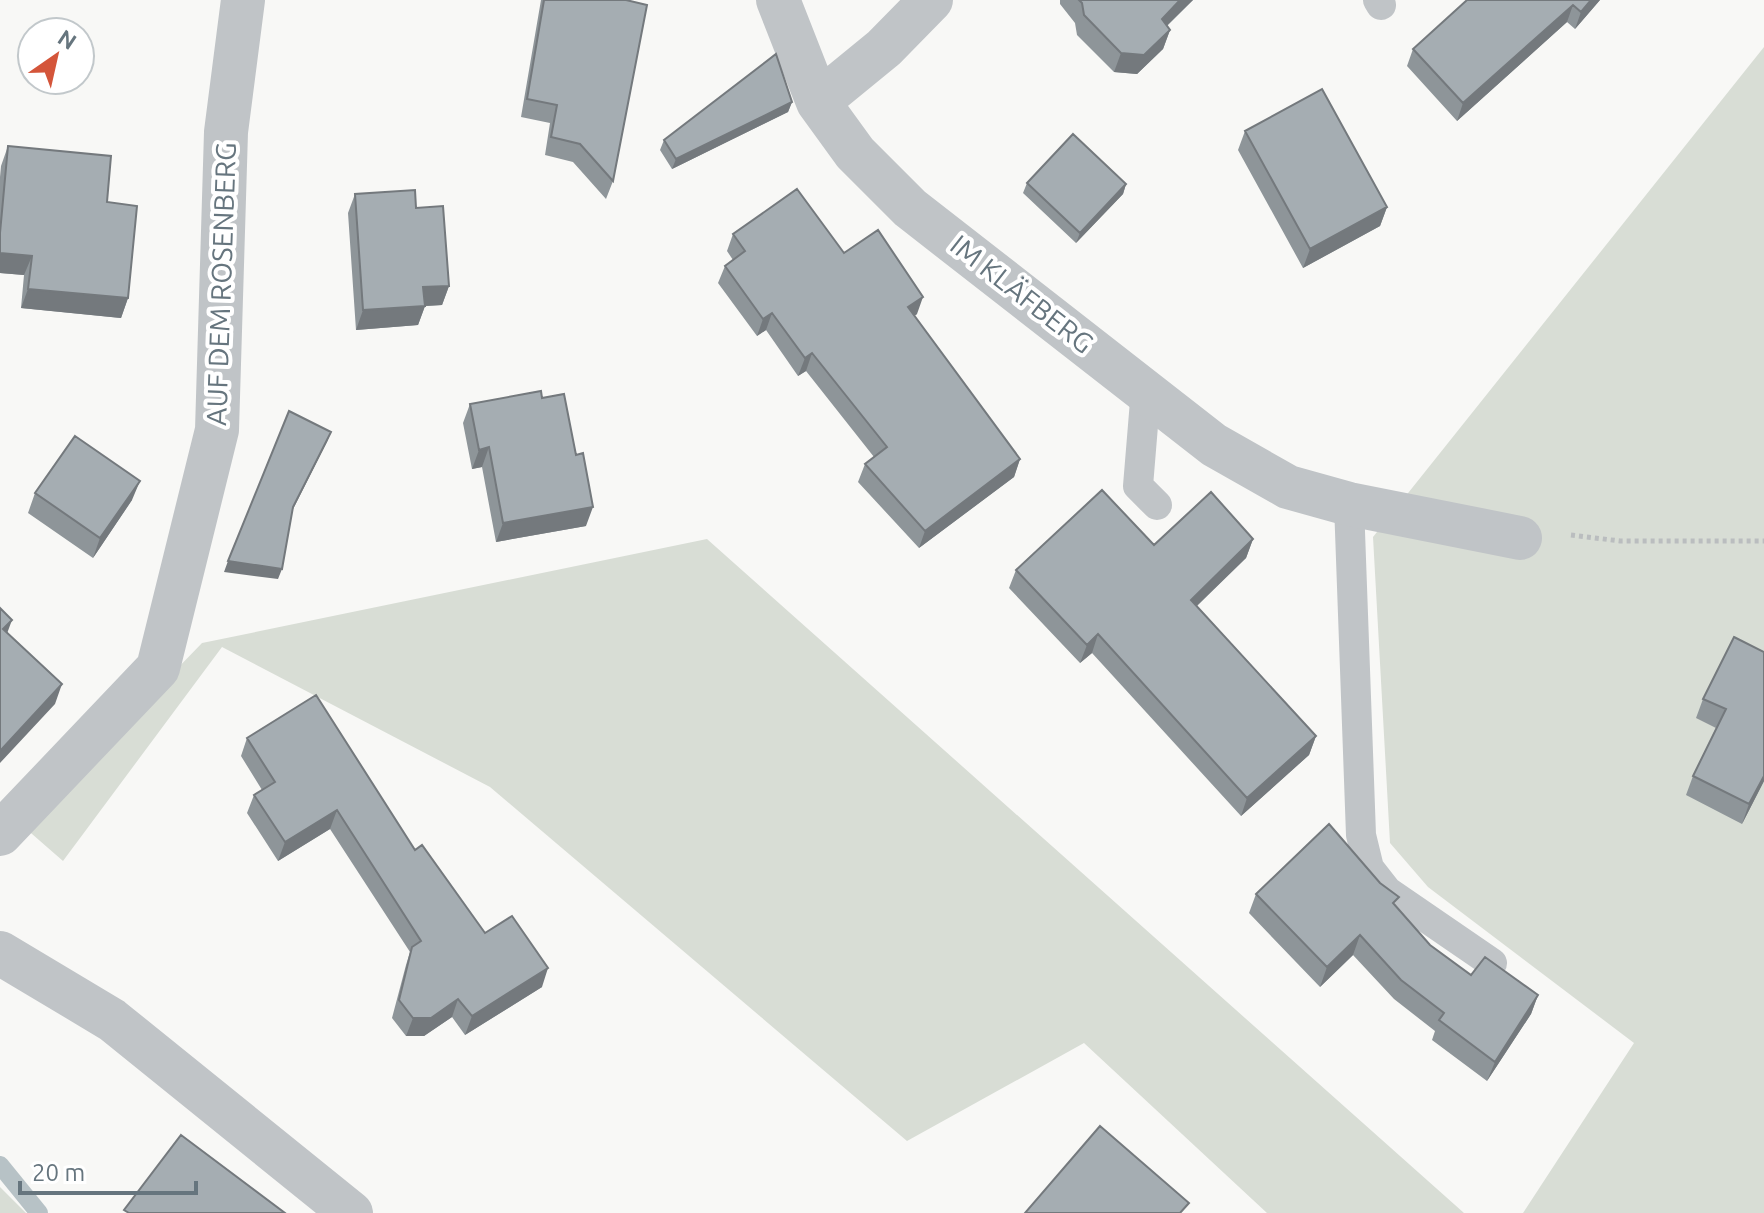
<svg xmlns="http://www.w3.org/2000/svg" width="1764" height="1213" font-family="Ubuntu,sans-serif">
	<rect width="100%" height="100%" fill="#f8f8f6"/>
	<!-- green -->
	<path fill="#d8ddd5" d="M 1764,47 L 1764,1213 L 1523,1213 L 1634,1043 L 1428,887 L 1390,843 L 1373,537 Z
		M 707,539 L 1464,1213 L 1267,1213 L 1084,1043 L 907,1141 L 490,787 L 222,647 L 63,861 L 24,827 L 202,643 Z
		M 0,1187 L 26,1213 L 0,1213 Z"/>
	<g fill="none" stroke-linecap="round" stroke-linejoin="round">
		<!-- stream -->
		<path stroke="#b7c2c6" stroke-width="18" d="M 0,1165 L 39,1213"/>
		<!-- path -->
		<path stroke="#babdbf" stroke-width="5" stroke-dasharray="4 4" stroke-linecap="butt" d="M 1571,535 L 1620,541 L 1764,541"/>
		<!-- service -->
		<path stroke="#c0c4c7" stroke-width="30" d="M 1378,0 L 1381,5
			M 1146,389 L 1138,486 L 1157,505
			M 1349,504 L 1361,835 L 1369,868 L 1387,891 L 1492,963"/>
		<!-- minor -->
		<path stroke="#c0c4c7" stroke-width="44" d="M 778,0 L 818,102 L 855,153 L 910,208 L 1214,445 L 1288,487 L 1349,504 L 1520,538
			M 818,102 L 884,48 L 931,0
			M 0,834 L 158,668 L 217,430 L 226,132 L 243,0
			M 0,953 L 112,1020 L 351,1213"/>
	</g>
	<!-- wall -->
	<path fill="#8e9599" d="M 541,0 L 626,0 L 613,181 L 606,199 L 573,162 L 545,155 L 550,123 L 521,117 Z
		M 1060,0 L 1193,0 L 1167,26 L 1170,30 L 1163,49 L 1137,74 L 1114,72 L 1077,35 L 1075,23 L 1060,4 Z
		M 1484,0 L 1600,0 L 1575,29 L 1567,22 L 1457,121 L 1407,66 L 1413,49 Z
		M 792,102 L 788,112 L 672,169 L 660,150 L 664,140 Z
		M 1245,131 L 1387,207 L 1380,226 L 1303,268 L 1238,150 Z
		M 8,146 L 107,202 L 128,298 L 121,318 L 21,308 L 24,275 L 0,273 L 0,177 L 1,166 Z
		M 1027,183 L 1126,184 L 1123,194 L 1076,243 L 1023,193 Z
		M 355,194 L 416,208 L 449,286 L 442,305 L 425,306 L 418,325 L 356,330 L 348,213 Z
		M 733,234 L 844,253 L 917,314 L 914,316 L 1020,459 L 1014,477 L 919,548 L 858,482 L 865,464 L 874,457 L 806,371 L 798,376 L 766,330 L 757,336 L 718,283 L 725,266 L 733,260 L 727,251 Z
		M 542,398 L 576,455 L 586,526 L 496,542 L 482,467 L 472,469 L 463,423 L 470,404 Z
		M 35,493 L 132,500 L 93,558 L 28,513 Z
		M 1253,539 L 1246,558 L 1197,606 L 1316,736 L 1309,755 L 1241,816 L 1092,653 L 1080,663 L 1009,588 L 1016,570 Z
		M 1764,652 L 1764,781 L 1742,824 L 1686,795 L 1693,776 L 1716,728 L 1696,718 L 1703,699 Z
		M 247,738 L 415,850 L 485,933 L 542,987 L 465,1035 L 452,1017 L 424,1036 L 406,1036 L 392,1018 L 406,965 L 410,952 L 330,829 L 278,861 L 247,813 L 254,795 L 262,790 L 241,756 Z
		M 1256,894 L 1396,907 L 1430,945 L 1471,975 L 1538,995 L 1531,1014 L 1487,1081 L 1432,1040 L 1435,1031 L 1394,999 L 1353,955 L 1320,987 L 1249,913 Z"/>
	<!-- shaded-wall -->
	<path fill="#74797d" d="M 1180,0 L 1193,0 L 1154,38 L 1162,19 Z
		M 1591,0 L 1600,0 L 1575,29 L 1581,12 Z
		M 1573,5 L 1567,22 L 1457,121 L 1463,103 Z
		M 1170,30 L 1163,49 L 1137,74 L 1114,72 L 1121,53 Z
		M 792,102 L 788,112 L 672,169 L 676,159 Z
		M 1126,184 L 1123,194 L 1076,243 L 1080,233 Z
		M 1387,207 L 1380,226 L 1303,268 L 1310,249 Z
		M 0,253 L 32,256 L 24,275 L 0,273 Z
		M 449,286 L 442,305 L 425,306 L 418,325 L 356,330 L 363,310 L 423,287 Z
		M 28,289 L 128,298 L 121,318 L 21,308 Z
		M 923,297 L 917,314 L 901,325 L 908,307 Z
		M 772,313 L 766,330 L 757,336 L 763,319 Z
		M 812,353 L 806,371 L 798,376 L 805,358 Z
		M 331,432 L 327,442 L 289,517 L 293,507 Z
		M 489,447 L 482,467 L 472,469 L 479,450 Z
		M 1020,459 L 1014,477 L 919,548 L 925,531 Z
		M 140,481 L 132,500 L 93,558 L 100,538 Z
		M 593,507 L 586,526 L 496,542 L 503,523 Z
		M 1253,539 L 1246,558 L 1184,618 L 1191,600 Z
		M 228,561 L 282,569 L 278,579 L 224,572 Z
		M 12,620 L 5,639 L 3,629 Z
		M 1098,634 L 1092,653 L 1080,663 L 1087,645 Z
		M 62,684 L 55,704 L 0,763 L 0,751 Z
		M 1316,736 L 1309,755 L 1241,816 L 1247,798 Z
		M 1764,776 L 1764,781 L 1742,824 L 1749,804 Z
		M 337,810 L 330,829 L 278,861 L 285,842 Z
		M 1360,935 L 1353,955 L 1320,987 L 1327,967 Z
		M 548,968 L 542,987 L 465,1035 L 472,1016 Z
		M 1538,995 L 1531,1014 L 1487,1081 L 1495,1062 Z
		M 458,999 L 452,1017 L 424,1036 L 406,1036 L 413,1018 Z"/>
	<!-- building -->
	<path fill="#a5adb2" stroke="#74797d" stroke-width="2" d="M 544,0 L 626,0 L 647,5 L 613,181 L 580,144 L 551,137 L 557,105 L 527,99 Z
		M 1079,0 L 1180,0 L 1162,19 L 1170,30 L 1144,55 L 1121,53 L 1084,15 L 1082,3 Z
		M 1467,0 L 1591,0 L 1581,12 L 1573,5 L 1463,103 L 1413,49 Z
		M 776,54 L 792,102 L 676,159 L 664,140 Z
		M 1322,89 L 1387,207 L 1310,249 L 1245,131 Z
		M 1073,134 L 1126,184 L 1080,233 L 1027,183 Z
		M 8,146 L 111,156 L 107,202 L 137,206 L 128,298 L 28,289 L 32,256 L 0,253 L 0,233 Z
		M 797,189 L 844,253 L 878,230 L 923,297 L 908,307 L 1020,459 L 925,531 L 865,464 L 887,447 L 812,353 L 805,358 L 772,313 L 763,319 L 725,266 L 745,251 L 733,234 Z
		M 415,190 L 416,208 L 443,206 L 449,286 L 423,287 L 425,306 L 363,310 L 355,194 Z
		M 541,391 L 542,398 L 564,394 L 576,455 L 583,453 L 593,507 L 503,523 L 489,447 L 479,450 L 470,404 Z
		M 289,411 L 331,432 L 293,507 L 282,569 L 228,561 Z
		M 75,436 L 140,481 L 100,538 L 35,493 Z
		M 1102,490 L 1154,545 L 1211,492 L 1253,539 L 1191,600 L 1316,736 L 1247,798 L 1098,634 L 1087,645 L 1016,570 Z
		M 0,608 L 12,620 L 3,629 L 62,684 L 0,751 Z
		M 1734,637 L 1764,652 L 1764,776 L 1749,804 L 1693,776 L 1726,709 L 1703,699 Z
		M 316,695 L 415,850 L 422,845 L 485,933 L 512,916 L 548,968 L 472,1016 L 458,999 L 431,1018 L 413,1018 L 399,1000 L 412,947 L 421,941 L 337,810 L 285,842 L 254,795 L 275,782 L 247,738 Z
		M 1329,824 L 1380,883 L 1399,897 L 1393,903 L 1430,945 L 1471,975 L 1485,957 L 1538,995 L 1495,1062 L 1439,1020 L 1444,1013 L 1401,980 L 1360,935 L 1327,967 L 1256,894 Z
		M 1100,1126 L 1189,1203 L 1180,1213 L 1025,1213 Z
		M 181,1135 L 285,1213 L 129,1213 L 124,1210 Z"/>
	<g text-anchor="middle" stroke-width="8" stroke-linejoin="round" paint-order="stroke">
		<!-- street labels -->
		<g font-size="28" fill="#66757e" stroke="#fff">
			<text transform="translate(221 284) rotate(-88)" y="10">AUF DEM ROSENBERG</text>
			<text transform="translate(1022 294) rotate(38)" y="10">IM KLÄFBERG</text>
		</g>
	</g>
	<!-- north arrow -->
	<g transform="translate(56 56) rotate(34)"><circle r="38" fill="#ffffff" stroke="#c2c8cb" stroke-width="2"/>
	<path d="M0-6L14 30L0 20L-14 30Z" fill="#d4553a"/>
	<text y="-12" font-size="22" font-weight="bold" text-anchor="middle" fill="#66757e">N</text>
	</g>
	<!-- scale -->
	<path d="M20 1181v12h176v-12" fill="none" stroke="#66757e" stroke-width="4"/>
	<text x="32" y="1181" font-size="24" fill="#66757e" stroke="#ffffff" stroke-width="6" paint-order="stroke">20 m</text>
</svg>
